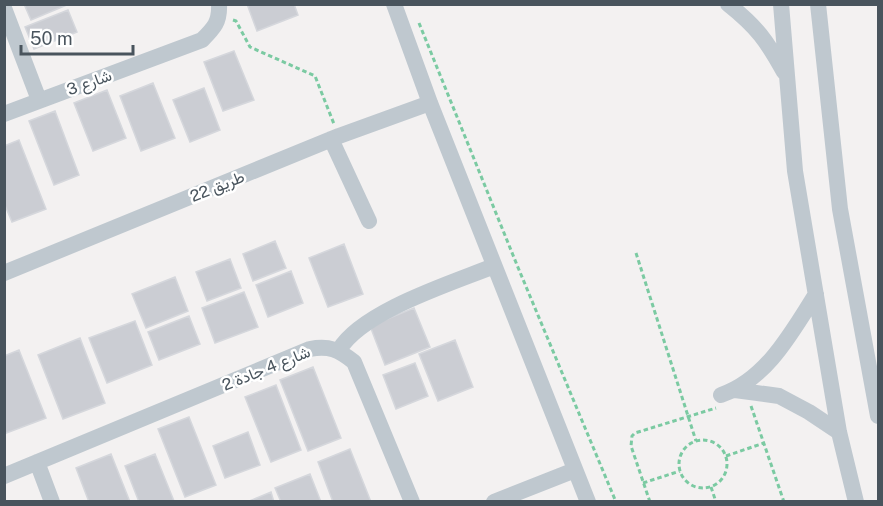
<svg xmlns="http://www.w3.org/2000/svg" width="883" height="506" font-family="'Public Sans',Vazirmatn,sans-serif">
	<rect width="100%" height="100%" fill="#f3f1f1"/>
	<!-- building -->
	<path fill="#cbcdd3" stroke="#d5d7dc" stroke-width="1.5" d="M 24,4 L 69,4 L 31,20 Z
		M 247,4 L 294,4 L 298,15 L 257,31 Z
		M 68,10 L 77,32 L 34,49 L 25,27 Z
		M 234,51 L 254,100 L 223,111 L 204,62 Z
		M 153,83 L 175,138 L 141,151 L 120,96 Z
		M 204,88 L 220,130 L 190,142 L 173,100 Z
		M 107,90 L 126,138 L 93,151 L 74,103 Z
		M 55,111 L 79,175 L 54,185 L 29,121 Z
		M 19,140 L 46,209 L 12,222 L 4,203 L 4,146 Z
		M 275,241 L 286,268 L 253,281 L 243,254 Z
		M 344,244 L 363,294 L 328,307 L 309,258 Z
		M 230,259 L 241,288 L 207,301 L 196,272 Z
		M 291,271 L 303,303 L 268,317 L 256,285 Z
		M 175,277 L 188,311 L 146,328 L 132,294 Z
		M 244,292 L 258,327 L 215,343 L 202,308 Z
		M 414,308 L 430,347 L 385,365 L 370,326 Z
		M 189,316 L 200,344 L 159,360 L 148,332 Z
		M 135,321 L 152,365 L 107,383 L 89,338 Z
		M 80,338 L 105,403 L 63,419 L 38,355 Z
		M 455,340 L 473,387 L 438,401 L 419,354 Z
		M 19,350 L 46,418 L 4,434 L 4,356 Z
		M 415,363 L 428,396 L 396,409 L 383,375 Z
		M 313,367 L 341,438 L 308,451 L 280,380 Z
		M 276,385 L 301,450 L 271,462 L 245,397 Z
		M 189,417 L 216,485 L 185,497 L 158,429 Z
		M 248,432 L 260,465 L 225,478 L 213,446 Z
		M 350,449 L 371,502 L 333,502 L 318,462 Z
		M 111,454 L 130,502 L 89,502 L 76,468 Z
		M 155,454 L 174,501 L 139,502 L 125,466 Z
		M 310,474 L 321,502 L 281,502 L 275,488 Z
		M 271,492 L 274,502 L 247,502 Z"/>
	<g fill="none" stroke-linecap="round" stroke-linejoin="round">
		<!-- path -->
		<path stroke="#7bcaa2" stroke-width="3" stroke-dasharray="4.5 3" stroke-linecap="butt" d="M 233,20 L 236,21 L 250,47 L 315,76 L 334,124
			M 419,23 L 517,265 L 616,502
			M 636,253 L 696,441
			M 751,406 L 784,502
			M679 464a24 24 0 1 1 48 0a24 24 0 1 1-48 0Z
			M 726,456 L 764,443
			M 643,483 L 680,471
			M 711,487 L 716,502
			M 650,502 L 631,446 L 632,436 L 635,433 L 716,408"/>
		<!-- minor -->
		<path stroke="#bfc8cf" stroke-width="16" d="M 394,4 L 430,103 L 588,502
			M 728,4 C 757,27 767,41 784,72
			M 781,4 L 795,171 L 839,432 L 856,502
			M 818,4 L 840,209 L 878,416
			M 4,8 L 39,100
			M 4,114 L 202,40 C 214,28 220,22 219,4
			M 331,139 L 369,221
			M 4,273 L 339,136 L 430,103
			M 339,350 C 362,311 452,283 494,266
			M 735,390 L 779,396 L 809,412 L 839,432
			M 721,395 C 766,380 792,332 816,294
			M 37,462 L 52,502
			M 4,476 L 310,349 C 329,345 339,350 354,362 L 412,502
			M 494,502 L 575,470"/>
	</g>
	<g text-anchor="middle" stroke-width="5" stroke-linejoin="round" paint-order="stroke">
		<!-- street labels -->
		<g font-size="16" fill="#49545d" stroke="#fff">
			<text transform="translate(89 82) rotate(-20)" y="6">شارع 3</text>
			<text transform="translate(217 186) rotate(-22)" y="6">طريق 22</text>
			<text transform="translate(266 368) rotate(-22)" y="6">شارع 4 جادة 2</text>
		</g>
	</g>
	<!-- border -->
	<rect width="883" height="506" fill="none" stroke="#49545d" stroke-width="12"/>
	<!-- scale -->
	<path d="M21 45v9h112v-9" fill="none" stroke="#49545d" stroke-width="3"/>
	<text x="30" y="45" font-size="18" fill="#49545d" stroke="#ffffff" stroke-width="4.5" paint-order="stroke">50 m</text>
</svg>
